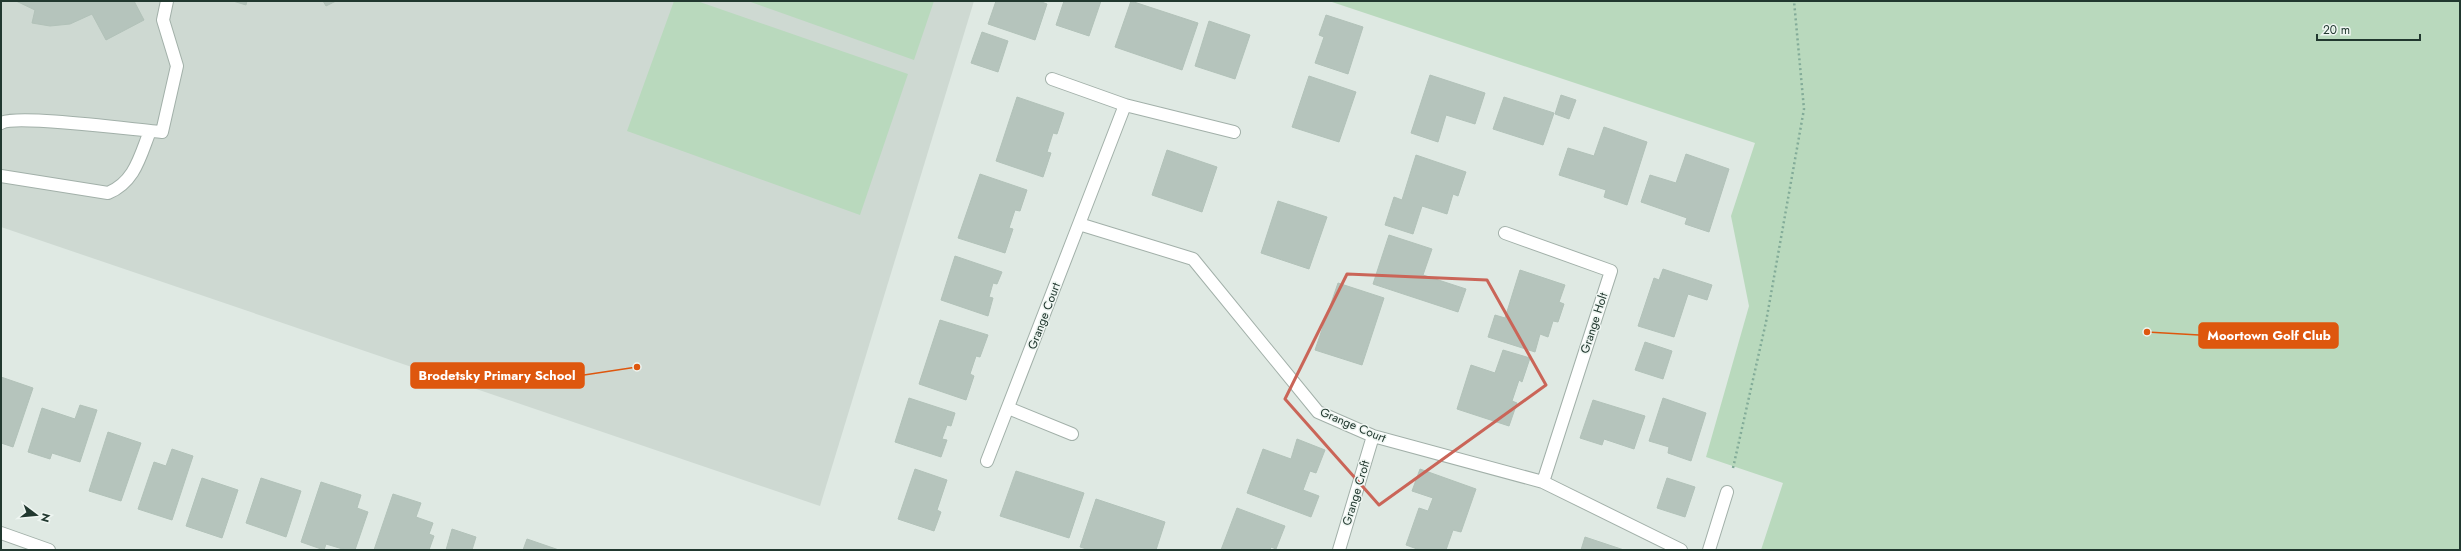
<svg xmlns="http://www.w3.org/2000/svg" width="2461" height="551" font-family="Jost,sans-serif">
	<rect width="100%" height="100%" fill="#dfe9e3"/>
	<!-- built -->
	<path fill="#ced9d2" d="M 1,1 L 974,1 L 820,506 L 1,227 Z"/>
	<!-- green -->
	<path fill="#b9d9bd" d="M 674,1 L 697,1 L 908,74 L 860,215 L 627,131 Z
		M 748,1 L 934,1 L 914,60 Z
		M 1329,1 L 2460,1 L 2460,550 L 1761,550 L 1783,483 L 1706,457 L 1749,306 L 1731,216 L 1755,143 Z"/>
	<!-- building -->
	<path fill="#b5c4bc" stroke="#b2c2b9" d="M 16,1 L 134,1 L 144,20 L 106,40 L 92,14 L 70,24 L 50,26 L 32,23 L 35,10 Z
		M 233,1 L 247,1 L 246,5 Z
		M 323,1 L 336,1 L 326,6 Z
		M 996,1 L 1039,1 L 1047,4 L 1035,40 L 988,24 Z
		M 1064,1 L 1101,1 L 1089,36 L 1056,25 Z
		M 1131,1 L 1198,23 L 1182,70 L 1115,47 Z
		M 1326,15 L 1363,27 L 1348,74 L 1315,63 L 1324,37 L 1319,35 Z
		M 1209,21 L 1250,35 L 1235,79 L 1195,66 Z
		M 982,32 L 1008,41 L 998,72 L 971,63 Z
		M 1430,75 L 1485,93 L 1475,124 L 1446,115 L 1438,142 L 1411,133 Z
		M 1309,76 L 1356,92 L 1339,142 L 1292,127 Z
		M 1561,95 L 1576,100 L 1569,119 L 1555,114 Z
		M 1017,97 L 1064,113 L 1057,134 L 1053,133 L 1047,152 L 1051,153 L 1043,177 L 996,161 Z
		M 1504,97 L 1554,113 L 1543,145 L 1493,129 Z
		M 1604,127 L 1647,142 L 1627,205 L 1604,197 L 1606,190 L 1559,175 L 1568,148 L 1594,156 Z
		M 1167,150 L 1217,167 L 1202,212 L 1152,195 Z
		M 1686,154 L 1729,169 L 1709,232 L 1685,224 L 1687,218 L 1641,202 L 1650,175 L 1676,183 Z
		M 1416,155 L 1466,172 L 1458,196 L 1453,194 L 1447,214 L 1422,206 L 1413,234 L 1385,225 L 1394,197 L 1402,200 Z
		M 980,174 L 1027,190 L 1020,211 L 1015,210 L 1009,228 L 1013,229 L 1005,253 L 958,238 Z
		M 1278,201 L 1327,217 L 1309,269 L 1261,253 Z
		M 1389,235 L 1432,249 L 1423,275 L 1466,289 L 1458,312 L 1373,284 Z
		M 955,256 L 1002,272 L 997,284 L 993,283 L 989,297 L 993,298 L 988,316 L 941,300 Z
		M 1663,269 L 1712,285 L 1707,300 L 1688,294 L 1674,337 L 1638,326 L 1654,278 L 1659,280 Z
		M 1520,270 L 1565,285 L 1559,302 L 1564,304 L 1558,322 L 1553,321 L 1548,337 L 1540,334 L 1535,352 L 1488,337 L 1495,315 L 1505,318 Z
		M 1338,283 L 1384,298 L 1362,365 L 1315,350 Z
		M 940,320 L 988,335 L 980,357 L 976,356 L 970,374 L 974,376 L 966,400 L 919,384 Z
		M 1645,342 L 1672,351 L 1663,379 L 1635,370 Z
		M 1503,350 L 1530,358 L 1522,382 L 1519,380 L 1512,401 L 1517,403 L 1509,426 L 1457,409 L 1471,365 L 1495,373 Z
		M 1,377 L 33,388 L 13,447 L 1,443 Z
		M 909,398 L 955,413 L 951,426 L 947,425 L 942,439 L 947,440 L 941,457 L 895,442 Z
		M 1663,398 L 1706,413 L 1691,461 L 1668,453 L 1669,447 L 1649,441 Z
		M 1593,400 L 1645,416 L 1634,449 L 1604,439 L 1602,445 L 1580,438 Z
		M 80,405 L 97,410 L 80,462 L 52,453 L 50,459 L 28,452 L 42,408 L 75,419 Z
		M 108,432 L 141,443 L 121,501 L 89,491 Z
		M 1297,439 L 1325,450 L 1316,473 L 1310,471 L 1303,490 L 1319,496 L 1311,517 L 1247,493 L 1263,449 L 1291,459 Z
		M 172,449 L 193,456 L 172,520 L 138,509 L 154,462 L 166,466 Z
		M 915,469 L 947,480 L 937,510 L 941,512 L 934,531 L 898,519 Z
		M 1420,469 L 1476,489 L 1461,532 L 1453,530 L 1446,550 L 1420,550 L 1406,545 L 1419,508 L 1428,511 L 1433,498 L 1412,491 Z
		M 1016,471 L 1084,493 L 1069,538 L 1000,516 Z
		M 202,478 L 238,490 L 222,538 L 186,526 Z
		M 261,478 L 301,491 L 286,537 L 246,523 Z
		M 1667,478 L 1695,487 L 1685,517 L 1657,508 Z
		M 321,482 L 361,495 L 357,508 L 368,512 L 355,550 L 346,550 L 326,544 L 324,550 L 301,542 Z
		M 393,494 L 421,503 L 416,517 L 433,523 L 429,534 L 434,536 L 429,550 L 374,550 Z
		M 1096,499 L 1165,522 L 1156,550 L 1090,550 L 1080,547 Z
		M 1237,508 L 1285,526 L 1276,549 L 1271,547 L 1270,550 L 1221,550 Z
		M 452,529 L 476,537 L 472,550 L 446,550 Z
		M 1585,537 L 1624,550 L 1581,550 Z
		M 527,539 L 559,550 L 523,550 Z"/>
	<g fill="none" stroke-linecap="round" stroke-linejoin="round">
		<!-- lane casing -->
		<g stroke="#a2b0a9" stroke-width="14">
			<path id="lane" d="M 1,123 C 16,114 136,130 162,132 L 177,66 L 163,20 L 167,1
				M 1,176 L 108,193 C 135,182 140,156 150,131"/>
		</g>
		<!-- street casing -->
		<g stroke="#a2b0a9" stroke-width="14">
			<path id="street" d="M 1052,79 L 1125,105
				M 1234,132 L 1125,105 L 1079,224 L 1193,259 L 1318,412 L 1373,436 L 1543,482 L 1681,550
				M 1505,233 L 1611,271 L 1543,482
				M 1008,408 L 1072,434
				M 987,461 L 1079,224
				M 1,533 L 49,550
				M 1339,550 L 1373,436
				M 1709,550 L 1727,492"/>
		</g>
		<!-- path -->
		<path stroke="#82ab98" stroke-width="2.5" stroke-dasharray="2 3" stroke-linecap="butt" d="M 1733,468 L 1766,322 L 1804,109 L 1794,1"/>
		<!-- lane -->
		<use href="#lane" stroke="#fff" stroke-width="12"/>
		<!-- street -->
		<use href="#street" stroke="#fff" stroke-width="12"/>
	</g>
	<!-- marked area -->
	<path fill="none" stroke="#ca6558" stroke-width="3" stroke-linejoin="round" d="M 1347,274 L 1487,280 L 1546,385 L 1379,505 L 1285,399 Z"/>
	<g text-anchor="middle" stroke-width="3" stroke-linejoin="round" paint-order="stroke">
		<!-- street labels -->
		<g font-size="12" fill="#21382f" stroke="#eff6f2">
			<text transform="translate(1044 316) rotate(-69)" y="4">Grange Court</text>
			<text transform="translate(1594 323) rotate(-72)" y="4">Grange Holt</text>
			<text transform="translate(1353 425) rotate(23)" y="4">Grange Court</text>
			<text transform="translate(1356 493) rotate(-73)" y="4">Grange Croft</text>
		</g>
	</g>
	<!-- callouts -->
	<path fill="none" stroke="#de570e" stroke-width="1.5" d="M2147 332L2199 335M637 367L584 375"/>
	<g fill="#de570e" stroke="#eff6f2" stroke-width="1.5">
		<circle cx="2147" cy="332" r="4"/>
		<circle cx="637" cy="367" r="4"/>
	</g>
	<g fill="#de570e" stroke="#de570e" stroke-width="1.5">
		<rect x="2199" y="323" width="139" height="25" rx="4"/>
		<rect x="411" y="363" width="173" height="25" rx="4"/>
	</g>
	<g font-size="13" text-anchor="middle" font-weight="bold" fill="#fff">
		<text x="2269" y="340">Moortown Golf Club</text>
		<text x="497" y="380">Brodetsky Primary School</text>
	</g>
	<!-- border -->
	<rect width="2461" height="551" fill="none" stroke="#21382f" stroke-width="4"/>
	<!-- north arrow -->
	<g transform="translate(36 515) rotate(106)" stroke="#eff6f2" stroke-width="3" paint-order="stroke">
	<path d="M0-3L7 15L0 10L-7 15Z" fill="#21382f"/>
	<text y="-6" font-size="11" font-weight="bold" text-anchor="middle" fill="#21382f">N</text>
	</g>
	<!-- scale -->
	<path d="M2317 34v6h103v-6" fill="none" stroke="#21382f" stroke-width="2"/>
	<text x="2323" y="34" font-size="12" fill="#21382f" stroke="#eff6f2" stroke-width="3" paint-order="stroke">20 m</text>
</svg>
